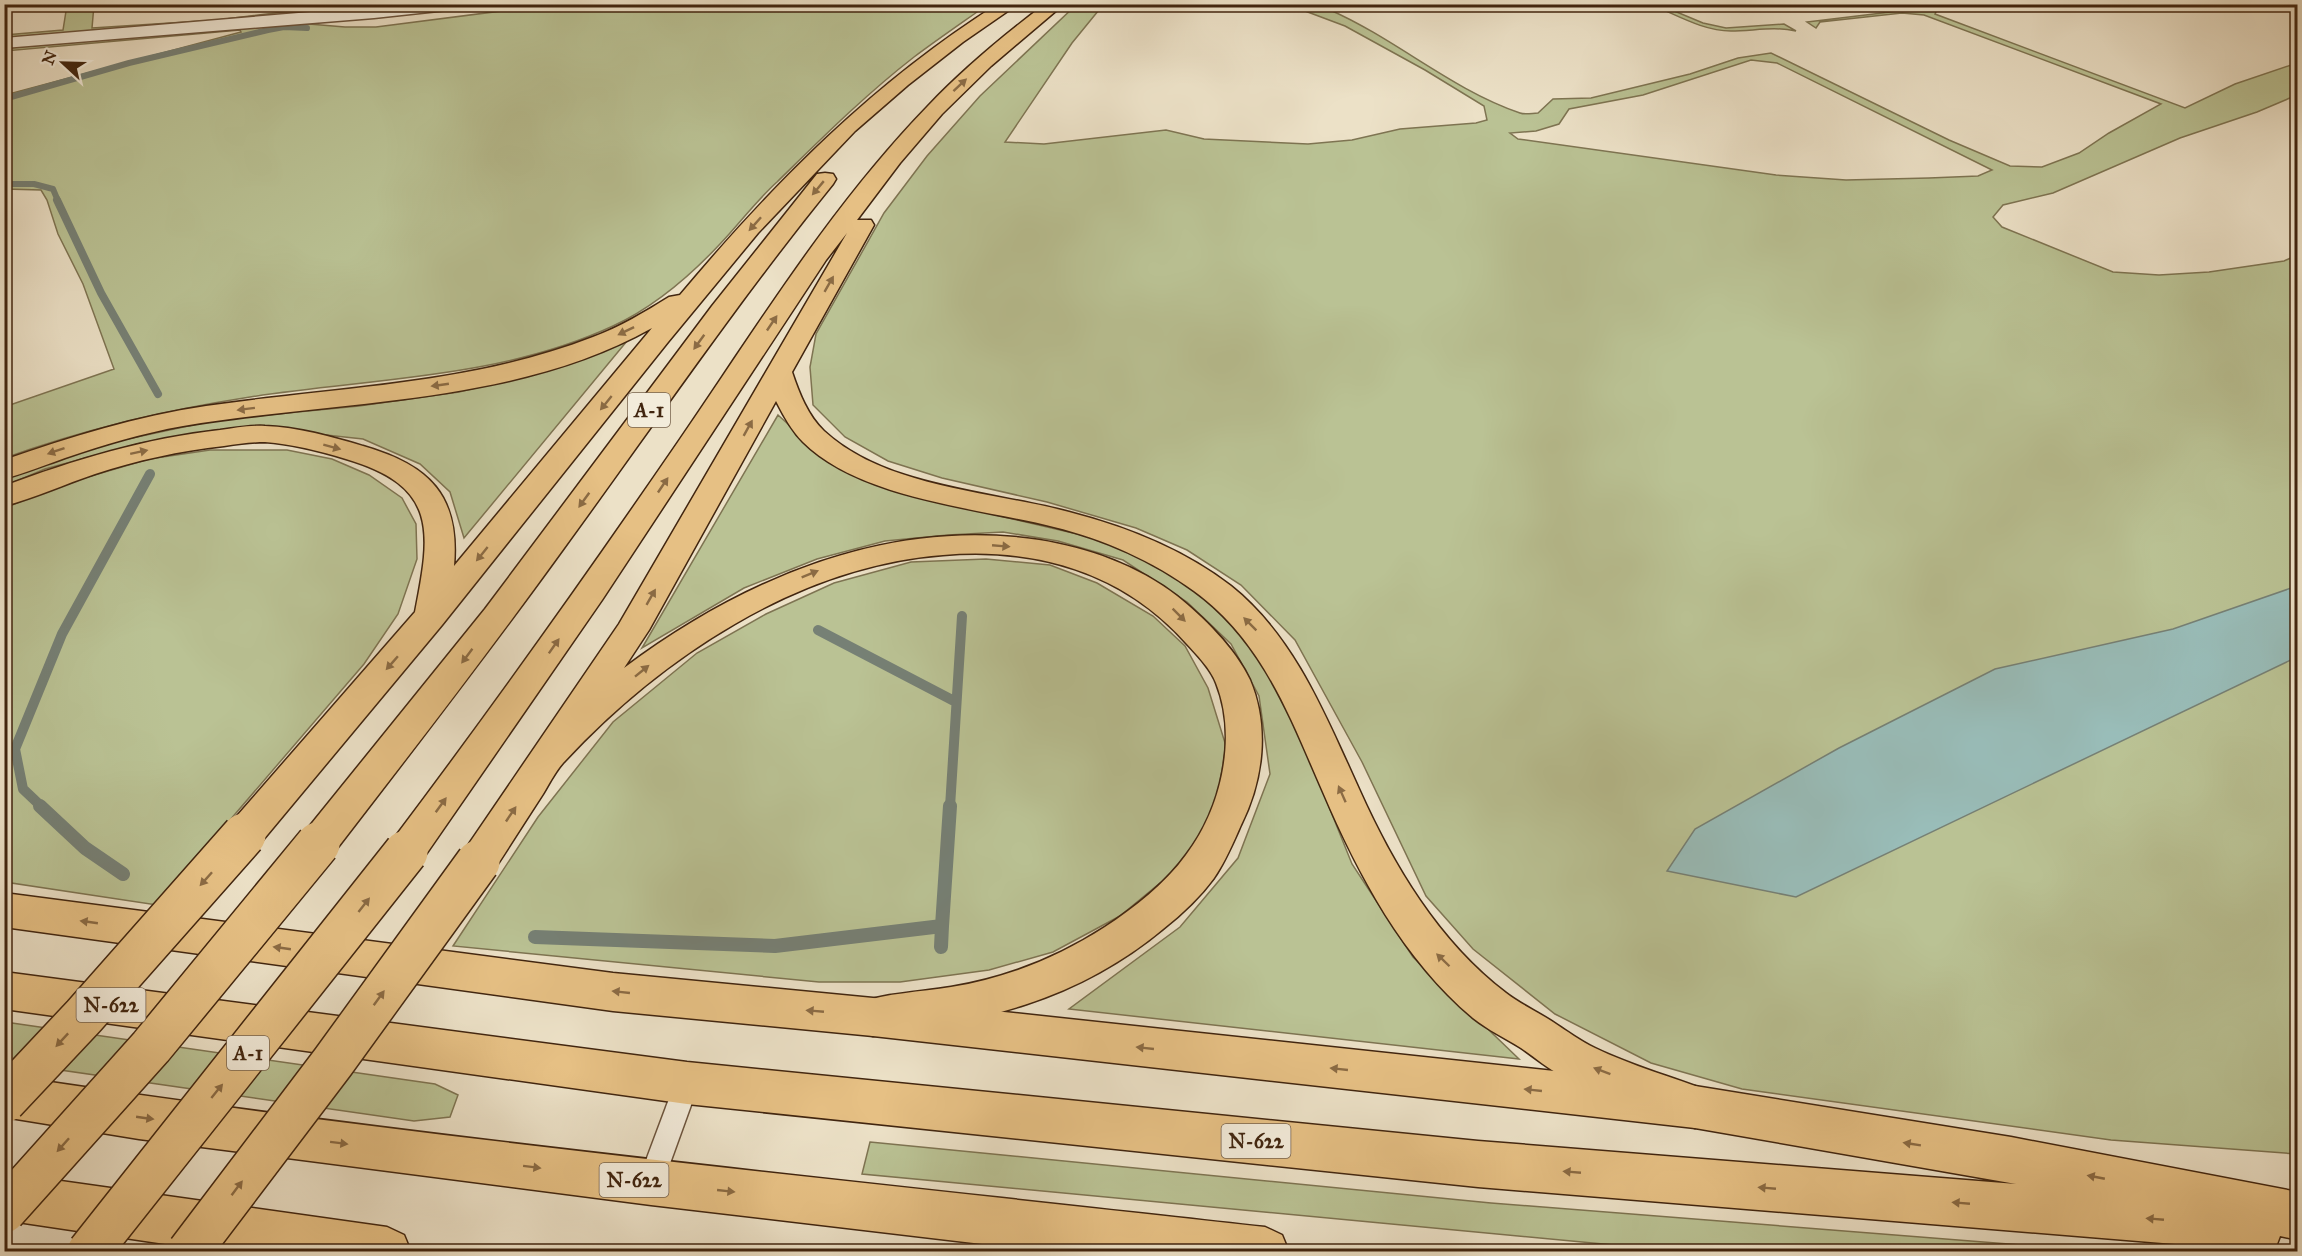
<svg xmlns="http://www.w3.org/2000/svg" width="2302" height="1256" font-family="'IM FELL Great Primer',serif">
	<rect width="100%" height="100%" fill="#ece1c7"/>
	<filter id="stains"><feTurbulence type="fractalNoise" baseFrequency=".00333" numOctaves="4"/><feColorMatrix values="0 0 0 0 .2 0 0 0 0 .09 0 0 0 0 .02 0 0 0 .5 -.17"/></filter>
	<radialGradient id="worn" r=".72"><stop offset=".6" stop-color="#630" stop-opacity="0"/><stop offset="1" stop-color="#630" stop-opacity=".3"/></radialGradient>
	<!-- green -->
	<path fill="#bac294" stroke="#7e7452" stroke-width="1.5" fill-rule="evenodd" d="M 556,4 L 987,5 C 963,22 938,39 914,57 C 865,95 821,139 777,182 C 756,201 739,224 720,244 C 690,276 652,308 613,326 C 499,379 372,378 250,397 C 166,410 85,429 5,458 L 4,407 L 114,369 L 83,284 L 58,234 L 47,200 L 41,190 L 5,189 L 5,95 L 241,32 L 240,30 L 5,51 L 5,47 L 297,23 L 345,27 L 376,27 Z
		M 67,5 L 94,5 L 92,28 L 217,20 L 342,5 L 417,5 L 5,39 L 5,35 L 63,30 Z
		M 1076,5 L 1103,5 L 1072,43 L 1005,142 L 1044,144 L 1166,130 L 1204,139 L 1308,144 L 1352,140 L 1400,129 L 1476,123 L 1487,120 L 1484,106 L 1425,70 L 1345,26 L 1305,11 L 1318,11 L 1316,5 L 1331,5 L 1330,10 C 1396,39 1452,90 1520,113 C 1525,115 1533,113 1538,113 L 1553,99 L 1591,98 L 1690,74 L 1738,58 L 1771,53 L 1949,140 L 2010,166 L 2042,167 L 2079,153 L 2109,133 L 2161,104 L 1924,15 L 1902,13 L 1820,22 L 1816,28 L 1807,22 L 1949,5 L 1968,5 L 1938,8 L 1935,14 L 2185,108 L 2235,84 L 2297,63 L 2297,95 L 2257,112 L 2180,138 L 2053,193 L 2003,205 L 1993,217 L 2002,227 L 2113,272 L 2159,275 L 2209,272 L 2284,261 L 2297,255 L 2297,1154 L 2111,1140 L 1742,1089 L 1651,1063 L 1555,1014 L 1473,949 L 1426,896 L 1362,762 L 1295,640 L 1241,585 L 1187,550 L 1136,528 L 1047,502 L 942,478 L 888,461 L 845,437 L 813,405 L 810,367 L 816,334 L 884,213 L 927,156 L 980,96 ZM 1751,60 L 1777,63 L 1992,170 L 1978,176 L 1929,178 L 1846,180 L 1776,175 L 1518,139 L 1510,133 L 1536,131 L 1559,124 L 1569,109 L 1643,95 Z
		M 1652,5 L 1660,5 L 1703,23 L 1726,28 L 1784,24 L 1796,31 C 1774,26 1753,31 1731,31 C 1703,31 1677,15 1652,5 Z
		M 627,341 L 464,538 L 450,492 L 420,464 L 363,439 L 289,431 L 215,430 L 141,443 L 45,469 L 5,486 L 4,477 L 109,443 L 216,420 L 359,406 L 459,392 L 558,368 Z
		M 778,415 L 811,445 L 910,495 L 1090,537 L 1138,555 L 1190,582 L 1238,624 L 1265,664 L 1313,767 L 1352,864 L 1413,957 L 1519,1059 L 1069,1009 L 1180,927 L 1238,858 L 1270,774 L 1259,696 L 1231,644 L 1187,602 L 1123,560 L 1058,541 L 1003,532 L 948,535 L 885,541 L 817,559 L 744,588 L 642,648 Z
		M 210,450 L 287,450 L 332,459 L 369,475 L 402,498 L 416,524 L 417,559 L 398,614 L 364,664 L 157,905 L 5,882 L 5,508 L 57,486 L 149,459 Z
		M 986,559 L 1050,565 L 1097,583 L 1153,616 L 1185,646 L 1208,688 L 1226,746 L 1215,812 L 1177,869 L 1120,916 L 1053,952 L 989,970 L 900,982 L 819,982 L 453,946 L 538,817 L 613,722 L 697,653 L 766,614 L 834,583 L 911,562 Z
		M 5,1022 L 435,1084 L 458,1095 L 450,1117 L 414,1121 L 5,1062 Z
		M 870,1142 L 1491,1203 L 2098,1251 L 1677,1251 L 862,1174 Z"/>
	<!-- water -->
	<path fill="#99bdb9" stroke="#768075" stroke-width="1.5" d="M 2297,586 L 2297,657 L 1796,897 L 1667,871 L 1695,829 L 1839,748 L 1995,669 L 2173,629 Z"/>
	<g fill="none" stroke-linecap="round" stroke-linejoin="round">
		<!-- stream-far3 -->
		<path stroke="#768075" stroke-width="6" d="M 349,9 L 363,4
			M 4,99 L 129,63 L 268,30 L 284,27 L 307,28
			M 4,184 L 34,184 L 53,189 L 58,201"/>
		<!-- stream-far2 -->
		<path stroke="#768075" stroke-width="8" d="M 57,200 L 101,293 L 158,394"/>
		<!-- stream-far1 -->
		<path stroke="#768075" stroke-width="10" d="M 818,630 L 956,702
			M 42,807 L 23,789 L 15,749 L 62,634 L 150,474
			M 950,807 L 962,616"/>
		<!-- stream -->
		<path stroke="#768075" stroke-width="14" d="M 40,806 L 85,848 L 123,874
			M 942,926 L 950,806
			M 535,937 L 775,946 L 942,926 L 941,947"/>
		<!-- service casing -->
		<g stroke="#6c543d" stroke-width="3">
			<path id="service" d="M 687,1072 L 696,1075 L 699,1083 L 660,1191 L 651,1195 L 642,1191 L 638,1182 L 675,1083 L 678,1075 Z"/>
		</g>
		<!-- tertiary casing -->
		<g stroke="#6c543d" stroke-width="3">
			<path id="tertiary" d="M 405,4 L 465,4 L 457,9 L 374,18 L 4,48 L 4,38 Z"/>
		</g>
		<!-- trunk casing -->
		<g stroke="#41250f" stroke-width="3">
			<path id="trunk" d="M 4,893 L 613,973 L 873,998 L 1695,1086 L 2011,1137 L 2298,1192 L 2298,1240 L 2280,1236 L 2277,1244 L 2260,1251 L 1478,1187 L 687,1104 L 4,1009 L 4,972 L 687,1062 L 1478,1141 L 2016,1184 L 1695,1128 L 873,1036 L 613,1011 L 4,927 Z
				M 4,1075 C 423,1139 845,1180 1265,1227 L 1282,1235 L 1289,1252 L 1049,1252 L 651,1205 L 139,1139 L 4,1117 Z
				M 4,1173 L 387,1227 L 404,1235 L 411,1252 L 219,1252 L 4,1220 Z"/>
		</g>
		<!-- motorway casing -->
		<g stroke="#41250f" stroke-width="3">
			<path id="motorway" d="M 998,4 L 1018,4 L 963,42 L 908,85 L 855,131 L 758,233 L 668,342 L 442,625 L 258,846 L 244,850 L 230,846 L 225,835 L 230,824 L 415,612 C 431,531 438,486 346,459 C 320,451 292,444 265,442 C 252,442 238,444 224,446 C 180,451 137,460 95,474 C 65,484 35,498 4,506 L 4,486 C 74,460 146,438 220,430 C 235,428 250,425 265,426 C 298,427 332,437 363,446 C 429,465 460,495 454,566 L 652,328 C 514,406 336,400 183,426 C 143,433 103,445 65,458 C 45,465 25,473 4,479 L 4,460 C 70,437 137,416 206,406 C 335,387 470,385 593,337 C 620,327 645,312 669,297 L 680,295 C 773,184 874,82 998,4 Z
				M 1045,4 L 1064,4 L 991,66 L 942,114 L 900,163 L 857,220 L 871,220 L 874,225 L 792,372 C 799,393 808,416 824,431 C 886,488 991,491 1069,512 C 1127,527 1183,549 1231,586 C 1295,637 1326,717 1359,789 C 1393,865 1438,941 1506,993 C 1520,1004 1538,1012 1553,1022 C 1567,1031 1580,1041 1595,1048 C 1632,1066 1673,1077 1711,1092 L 1718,1107 L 1711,1122 L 1695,1128 C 1651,1111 1604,1098 1562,1076 C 1547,1068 1534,1057 1521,1048 C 1505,1038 1488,1030 1473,1018 C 1403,959 1359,876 1323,792 C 1290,717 1263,641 1194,591 C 1153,561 1103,539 1054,527 C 979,508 860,499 803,442 C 792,431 783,415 776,401 L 649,630 L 624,668 C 743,579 888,517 1039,540 C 1088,548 1137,565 1177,596 C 1203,617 1235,648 1250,680 C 1270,727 1263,781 1241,825 C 1233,843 1225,862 1214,878 C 1200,897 1182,914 1163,929 C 1075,1002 983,1021 873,1036 L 858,1031 L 851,1017 L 858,1003 C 887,993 920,992 951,987 C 1006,978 1057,958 1105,927 C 1134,908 1165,884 1186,855 C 1221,809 1238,738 1216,683 C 1211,669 1196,654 1186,643 C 1123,572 1035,547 943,555 C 797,566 659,659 563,763 C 555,772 549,784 543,794 C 526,820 509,847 492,873 L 478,878 L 464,873 L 458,862 L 464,851 L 619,624 L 847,233 L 826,260 L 602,600 L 420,863 L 406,868 L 392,863 L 387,852 L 392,841 C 490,711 584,579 676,445 C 755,330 830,207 928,106 C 963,69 1003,36 1045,4 Z
				M 825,173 L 833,174 L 836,179 L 833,184 C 738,301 653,426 564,548 C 489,652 410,754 332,855 L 318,859 L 304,855 L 299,844 L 304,833 L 485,609 L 712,306 L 817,174 Z"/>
		</g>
		<!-- service -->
		<use href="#service" fill="#f3ecdb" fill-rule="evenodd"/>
		<!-- tertiary -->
		<use href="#tertiary" fill="#f3ecdb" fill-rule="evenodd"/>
		<!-- trunk -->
		<use href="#trunk" fill="#e6c084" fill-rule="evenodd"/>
		<!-- motorway -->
		<use href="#motorway" fill="#e6c084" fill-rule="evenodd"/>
		<!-- motorway-bridge casing -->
		<g stroke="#41250f" stroke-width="46" stroke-linecap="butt">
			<path id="motorway-bridge" d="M 4,1101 L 84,1016 L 244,835
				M 4,1211 L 151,1047 L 318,844
				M 89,1252 L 406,852
				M 189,1252 L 333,1062 L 478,862"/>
		</g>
		<!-- motorway-bridge -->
		<use href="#motorway-bridge" stroke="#e6c084" stroke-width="43"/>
	</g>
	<!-- one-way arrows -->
	<defs><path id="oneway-solid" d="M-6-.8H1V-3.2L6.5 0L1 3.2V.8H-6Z" transform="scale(1.5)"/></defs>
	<g fill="#8b6b44">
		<use href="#oneway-solid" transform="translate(960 85) rotate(-43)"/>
		<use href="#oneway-solid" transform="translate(818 188) rotate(130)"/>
		<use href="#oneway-solid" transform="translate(755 224) rotate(132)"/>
		<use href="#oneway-solid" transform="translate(829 284) rotate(-60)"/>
		<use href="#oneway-solid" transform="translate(772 323) rotate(-56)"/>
		<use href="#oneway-solid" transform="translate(626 331) rotate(154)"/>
		<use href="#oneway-solid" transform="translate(699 342) rotate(126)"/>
		<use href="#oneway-solid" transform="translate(440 385) rotate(172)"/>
		<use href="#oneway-solid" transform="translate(606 403) rotate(129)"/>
		<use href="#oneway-solid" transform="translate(246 409) rotate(173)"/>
		<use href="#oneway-solid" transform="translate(748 428) rotate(-61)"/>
		<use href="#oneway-solid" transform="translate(332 447) rotate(15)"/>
		<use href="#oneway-solid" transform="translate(56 451) rotate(161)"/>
		<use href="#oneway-solid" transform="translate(139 452) rotate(-12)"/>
		<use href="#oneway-solid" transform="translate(663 485) rotate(-56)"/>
		<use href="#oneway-solid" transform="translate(584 500) rotate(126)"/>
		<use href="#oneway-solid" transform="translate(1001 546) rotate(5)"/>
		<use href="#oneway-solid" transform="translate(482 554) rotate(129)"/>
		<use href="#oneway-solid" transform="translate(810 574) rotate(-22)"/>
		<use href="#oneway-solid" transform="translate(651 597) rotate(-60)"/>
		<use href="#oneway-solid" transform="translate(1179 615) rotate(45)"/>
		<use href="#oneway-solid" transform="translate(1250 624) rotate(-135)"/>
		<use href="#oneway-solid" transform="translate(554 646) rotate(-55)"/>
		<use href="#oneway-solid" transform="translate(467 656) rotate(127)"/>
		<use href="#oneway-solid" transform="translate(392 663) rotate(131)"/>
		<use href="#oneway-solid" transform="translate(642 671) rotate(-39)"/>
		<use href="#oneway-solid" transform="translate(1342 794) rotate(-114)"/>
		<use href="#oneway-solid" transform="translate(441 805) rotate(-54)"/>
		<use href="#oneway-solid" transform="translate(511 814) rotate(-56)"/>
		<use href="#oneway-solid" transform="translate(206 879) rotate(132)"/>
		<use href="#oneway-solid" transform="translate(364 905) rotate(-52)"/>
		<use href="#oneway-solid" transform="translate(89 922) rotate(-172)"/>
		<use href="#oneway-solid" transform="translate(282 948) rotate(-172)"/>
		<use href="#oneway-solid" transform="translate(1443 960) rotate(-136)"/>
		<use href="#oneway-solid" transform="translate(621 992) rotate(-174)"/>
		<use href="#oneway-solid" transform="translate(379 998) rotate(-54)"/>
		<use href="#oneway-solid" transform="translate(815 1011) rotate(-175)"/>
		<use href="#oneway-solid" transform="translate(62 1040) rotate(133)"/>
		<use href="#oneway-solid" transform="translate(1145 1048) rotate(-174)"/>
		<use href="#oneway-solid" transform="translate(1339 1069) rotate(-174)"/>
		<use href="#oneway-solid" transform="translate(1602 1071) rotate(-159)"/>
		<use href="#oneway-solid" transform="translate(1533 1090) rotate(-174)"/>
		<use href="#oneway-solid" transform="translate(217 1091) rotate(-51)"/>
		<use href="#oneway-solid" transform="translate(145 1118) rotate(8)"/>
		<use href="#oneway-solid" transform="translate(339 1143) rotate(7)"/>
		<use href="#oneway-solid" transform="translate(1912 1144) rotate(-171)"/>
		<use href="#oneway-solid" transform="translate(63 1145) rotate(132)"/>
		<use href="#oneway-solid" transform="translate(532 1167) rotate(7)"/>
		<use href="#oneway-solid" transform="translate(1572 1172) rotate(-175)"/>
		<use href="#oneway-solid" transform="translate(2096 1177) rotate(-169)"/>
		<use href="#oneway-solid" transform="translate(237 1188) rotate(-53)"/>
		<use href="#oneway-solid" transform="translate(1767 1188) rotate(-175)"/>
		<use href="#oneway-solid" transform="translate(726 1191) rotate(6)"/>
		<use href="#oneway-solid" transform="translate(1961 1203) rotate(-175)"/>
		<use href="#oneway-solid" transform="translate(2155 1219) rotate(-175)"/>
	</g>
	<g text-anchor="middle" stroke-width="4.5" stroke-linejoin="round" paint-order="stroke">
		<!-- shield labels -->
		<g fill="#f3ecdb" stroke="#76614c" stroke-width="1.5">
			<rect x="628" y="393" width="42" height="34" rx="4.5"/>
			<rect x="76.5" y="988" width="69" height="34" rx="4.5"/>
			<rect x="227" y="1036" width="42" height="34" rx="4.5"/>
			<rect x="1221.5" y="1124" width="69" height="34" rx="4.5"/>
			<rect x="599.5" y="1163" width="69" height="34" rx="4.5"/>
		</g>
		<g font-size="20" font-weight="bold" fill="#41250f">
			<text x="649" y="417">A-1</text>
			<text x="111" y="1012">N-622</text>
			<text x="248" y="1060">A-1</text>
			<text x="1256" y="1148">N-622</text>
			<text x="634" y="1187">N-622</text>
		</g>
	</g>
	<!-- margin -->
	<rect width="2302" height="1256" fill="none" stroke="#ece1c7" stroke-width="24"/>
	<rect x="6" y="6" width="2290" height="1244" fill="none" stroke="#41250f" stroke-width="3"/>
	<rect x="12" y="12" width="2278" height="1232" fill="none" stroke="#41250f" stroke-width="1.5"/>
	<!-- north arrow -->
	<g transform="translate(63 63) rotate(292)" stroke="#f3ecdb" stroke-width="4.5" paint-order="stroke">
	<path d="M0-4.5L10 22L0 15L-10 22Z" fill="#41250f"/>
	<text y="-9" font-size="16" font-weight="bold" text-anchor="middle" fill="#41250f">N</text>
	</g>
	<rect width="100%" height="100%" filter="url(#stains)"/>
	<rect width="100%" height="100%" fill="url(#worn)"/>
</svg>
